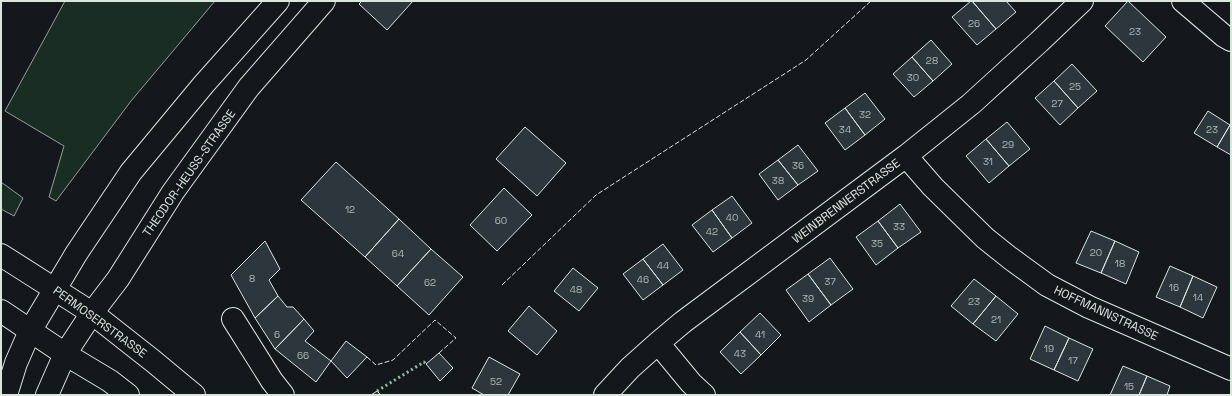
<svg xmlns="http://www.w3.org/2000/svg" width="1232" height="396" font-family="'Space Grotesk',sans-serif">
	<rect width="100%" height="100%" fill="#14181c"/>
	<!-- green -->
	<path fill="#1a2d24" stroke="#939e99" d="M 65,1 L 215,1 L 131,101 L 56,201 L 49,197 L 64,146 L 5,111 Z
		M 1,182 L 23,198 L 14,216 L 1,209 Z"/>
	<!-- building -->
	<path fill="#2c363c" stroke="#d8e6dc" d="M 362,1 L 413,1 L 387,30 L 359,4 Z
		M 971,1 L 972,1 L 996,29 L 977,45 L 952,17 Z
		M 972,1 L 1006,1 L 1016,12 L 996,29 Z
		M 1128,1 L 1166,37 L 1143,62 L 1105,26 Z
		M 931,40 L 952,64 L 933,81 L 912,57 Z
		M 912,57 L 933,81 L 914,97 L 893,74 Z
		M 1072,64 L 1097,91 L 1078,108 L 1054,81 Z
		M 1054,81 L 1078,108 L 1060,125 L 1035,98 Z
		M 865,93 L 885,119 L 865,135 L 845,108 Z
		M 845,108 L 865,135 L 845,150 L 825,123 Z
		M 1208,111 L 1230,125 L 1217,147 L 1194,133 Z
		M 1007,122 L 1030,149 L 1009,166 L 986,139 Z
		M 1230,125 L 1231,125 L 1231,155 L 1217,147 Z
		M 525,127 L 566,163 L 537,196 L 496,159 Z
		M 986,139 L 1009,166 L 989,183 L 966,156 Z
		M 798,145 L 818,171 L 798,185 L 778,160 Z
		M 778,160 L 798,185 L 778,200 L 759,174 Z
		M 336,162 L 399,219 L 365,257 L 301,200 Z
		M 504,188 L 532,215 L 497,251 L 470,225 Z
		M 732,196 L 752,223 L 732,238 L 712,210 Z
		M 900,204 L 921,232 L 898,248 L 878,221 Z
		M 712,210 L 732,238 L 713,252 L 692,225 Z
		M 399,219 L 431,249 L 397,286 L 365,257 Z
		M 878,221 L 898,248 L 876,265 L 856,237 Z
		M 1091,231 L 1115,241 L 1101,273 L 1076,263 Z
		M 265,241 L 280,269 L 269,280 L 278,296 L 255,318 L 231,275 Z
		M 1115,241 L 1139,252 L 1126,284 L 1101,273 Z
		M 663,244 L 683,270 L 663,285 L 643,259 Z
		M 431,249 L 463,277 L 429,315 L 397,286 Z
		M 830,258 L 853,289 L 831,305 L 808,274 Z
		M 643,259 L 663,285 L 643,300 L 623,274 Z
		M 1170,266 L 1193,276 L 1180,307 L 1156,297 Z
		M 573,268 L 598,288 L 579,311 L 554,291 Z
		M 808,274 L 831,305 L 809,322 L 786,290 Z
		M 1193,276 L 1217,287 L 1203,318 L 1180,307 Z
		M 974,279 L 996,296 L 973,324 L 951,306 Z
		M 278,296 L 287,307 L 293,307 L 304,319 L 275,349 L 255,318 Z
		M 996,296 L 1018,314 L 996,341 L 973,324 Z
		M 529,306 L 557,331 L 537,355 L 508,331 Z
		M 760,313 L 781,335 L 761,355 L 740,332 Z
		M 304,319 L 314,331 L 305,341 L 331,361 L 316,382 L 275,349 Z
		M 1045,326 L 1069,338 L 1054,370 L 1030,359 Z
		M 740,332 L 761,355 L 741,374 L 720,352 Z
		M 1069,338 L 1093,349 L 1078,381 L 1054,370 Z
		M 346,341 L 367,357 L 347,378 L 331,361 Z
		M 439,353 L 453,368 L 440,381 L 426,364 Z
		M 489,357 L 520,374 L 508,395 L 484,395 L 472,388 Z
		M 1123,366 L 1147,376 L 1139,395 L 1110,395 Z
		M 1147,376 L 1170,386 L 1167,395 L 1139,395 Z
		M 377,391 L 381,395 L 371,395 Z"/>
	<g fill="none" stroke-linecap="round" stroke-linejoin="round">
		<!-- minor casing -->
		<g stroke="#d8e6dc" stroke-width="24">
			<path id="minor" d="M 1183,1 L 1224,36 L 1231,40
				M 906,156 L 933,187 L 985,238 L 1010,258 L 1047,285 L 1089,307 L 1231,369
				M 233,319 L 272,381 L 283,395
				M 658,343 L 691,383 L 704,395
				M 605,395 L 630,368 L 658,343 L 683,322 L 906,156 L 971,104 L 1039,42 L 1082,1"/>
		</g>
		<!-- secondary casing -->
		<g stroke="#d8e6dc" stroke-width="24">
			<path id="secondary" d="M 6,395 L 16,363 L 30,331 L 76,254 L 131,172 L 204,84 L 278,1
				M 47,395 L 65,354 L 92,313 L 118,279 L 173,192 L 249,87 L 324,1"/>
		</g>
		<!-- primary casing -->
		<g stroke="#d8e6dc" stroke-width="24">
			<path id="primary" d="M 1,255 L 92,313 L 153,361 L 194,395
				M 1,311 L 65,354 L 110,381 L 128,395"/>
		</g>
		<!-- minor -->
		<use href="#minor" stroke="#14181c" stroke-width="22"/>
		<!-- secondary -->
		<use href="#secondary" stroke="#14181c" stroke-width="22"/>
		<!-- primary -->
		<use href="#primary" stroke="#14181c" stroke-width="22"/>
		<!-- hedge -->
		<path stroke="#8ac095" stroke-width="3" stroke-dasharray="2 3" stroke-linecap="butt" d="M 377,391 L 424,362 L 426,364"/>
		<!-- fence -->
		<path stroke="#d8e6dc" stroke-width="1" stroke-dasharray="5 2" stroke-linecap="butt" d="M 502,285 L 596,195 L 806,60 L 871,1
			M 367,357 L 376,365 L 393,360 L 435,320 L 456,338 L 439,353"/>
	</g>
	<g text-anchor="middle" stroke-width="3" stroke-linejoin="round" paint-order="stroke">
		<!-- number labels -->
		<g font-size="10" fill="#adbab4">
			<text x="974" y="27">26</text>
			<text x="1135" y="35">23</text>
			<text x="932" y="64">28</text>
			<text x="913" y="81">30</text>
			<text x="1075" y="90">25</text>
			<text x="1057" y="107">27</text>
			<text x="865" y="118">32</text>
			<text x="845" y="133">34</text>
			<text x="1212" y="133">23</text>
			<text x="1008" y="148">29</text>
			<text x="988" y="165">31</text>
			<text x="798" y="169">36</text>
			<text x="778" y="184">38</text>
			<text x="350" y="213">12</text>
			<text x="732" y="221">40</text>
			<text x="501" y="224">60</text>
			<text x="899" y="230">33</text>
			<text x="712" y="235">42</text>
			<text x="877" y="247">35</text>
			<text x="1096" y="256">20</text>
			<text x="398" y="257">64</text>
			<text x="1120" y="267">18</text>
			<text x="663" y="269">44</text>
			<text x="252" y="282">8</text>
			<text x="643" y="283">46</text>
			<text x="830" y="285">37</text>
			<text x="430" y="286">62</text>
			<text x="1174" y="291">16</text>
			<text x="576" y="293">48</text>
			<text x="1198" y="301">14</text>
			<text x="808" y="302">39</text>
			<text x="974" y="305">23</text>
			<text x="996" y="323">21</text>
			<text x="277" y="338">6</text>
			<text x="760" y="338">41</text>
			<text x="1049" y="352">19</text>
			<text x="740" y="357">43</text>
			<text x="303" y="359">66</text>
			<text x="1073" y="364">17</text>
			<text x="496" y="385">52</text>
			<text x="1129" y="390">15</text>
		</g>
		<!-- street labels -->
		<g font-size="12" fill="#d8e6dc" stroke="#14181c">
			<text transform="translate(189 173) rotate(-55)" y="4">THEODOR-HEUSS-STRASSE</text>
			<text transform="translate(846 201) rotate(-37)" y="4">WEINBRENNERSTRASSE</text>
			<text transform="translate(1106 313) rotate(25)" y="4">HOFFMANNSTRASSE</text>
			<text transform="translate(100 322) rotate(36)" y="4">PERMOSERSTRASSE</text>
		</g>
	</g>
	<!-- border -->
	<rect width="1232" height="396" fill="none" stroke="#d8e6dc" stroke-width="4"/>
</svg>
